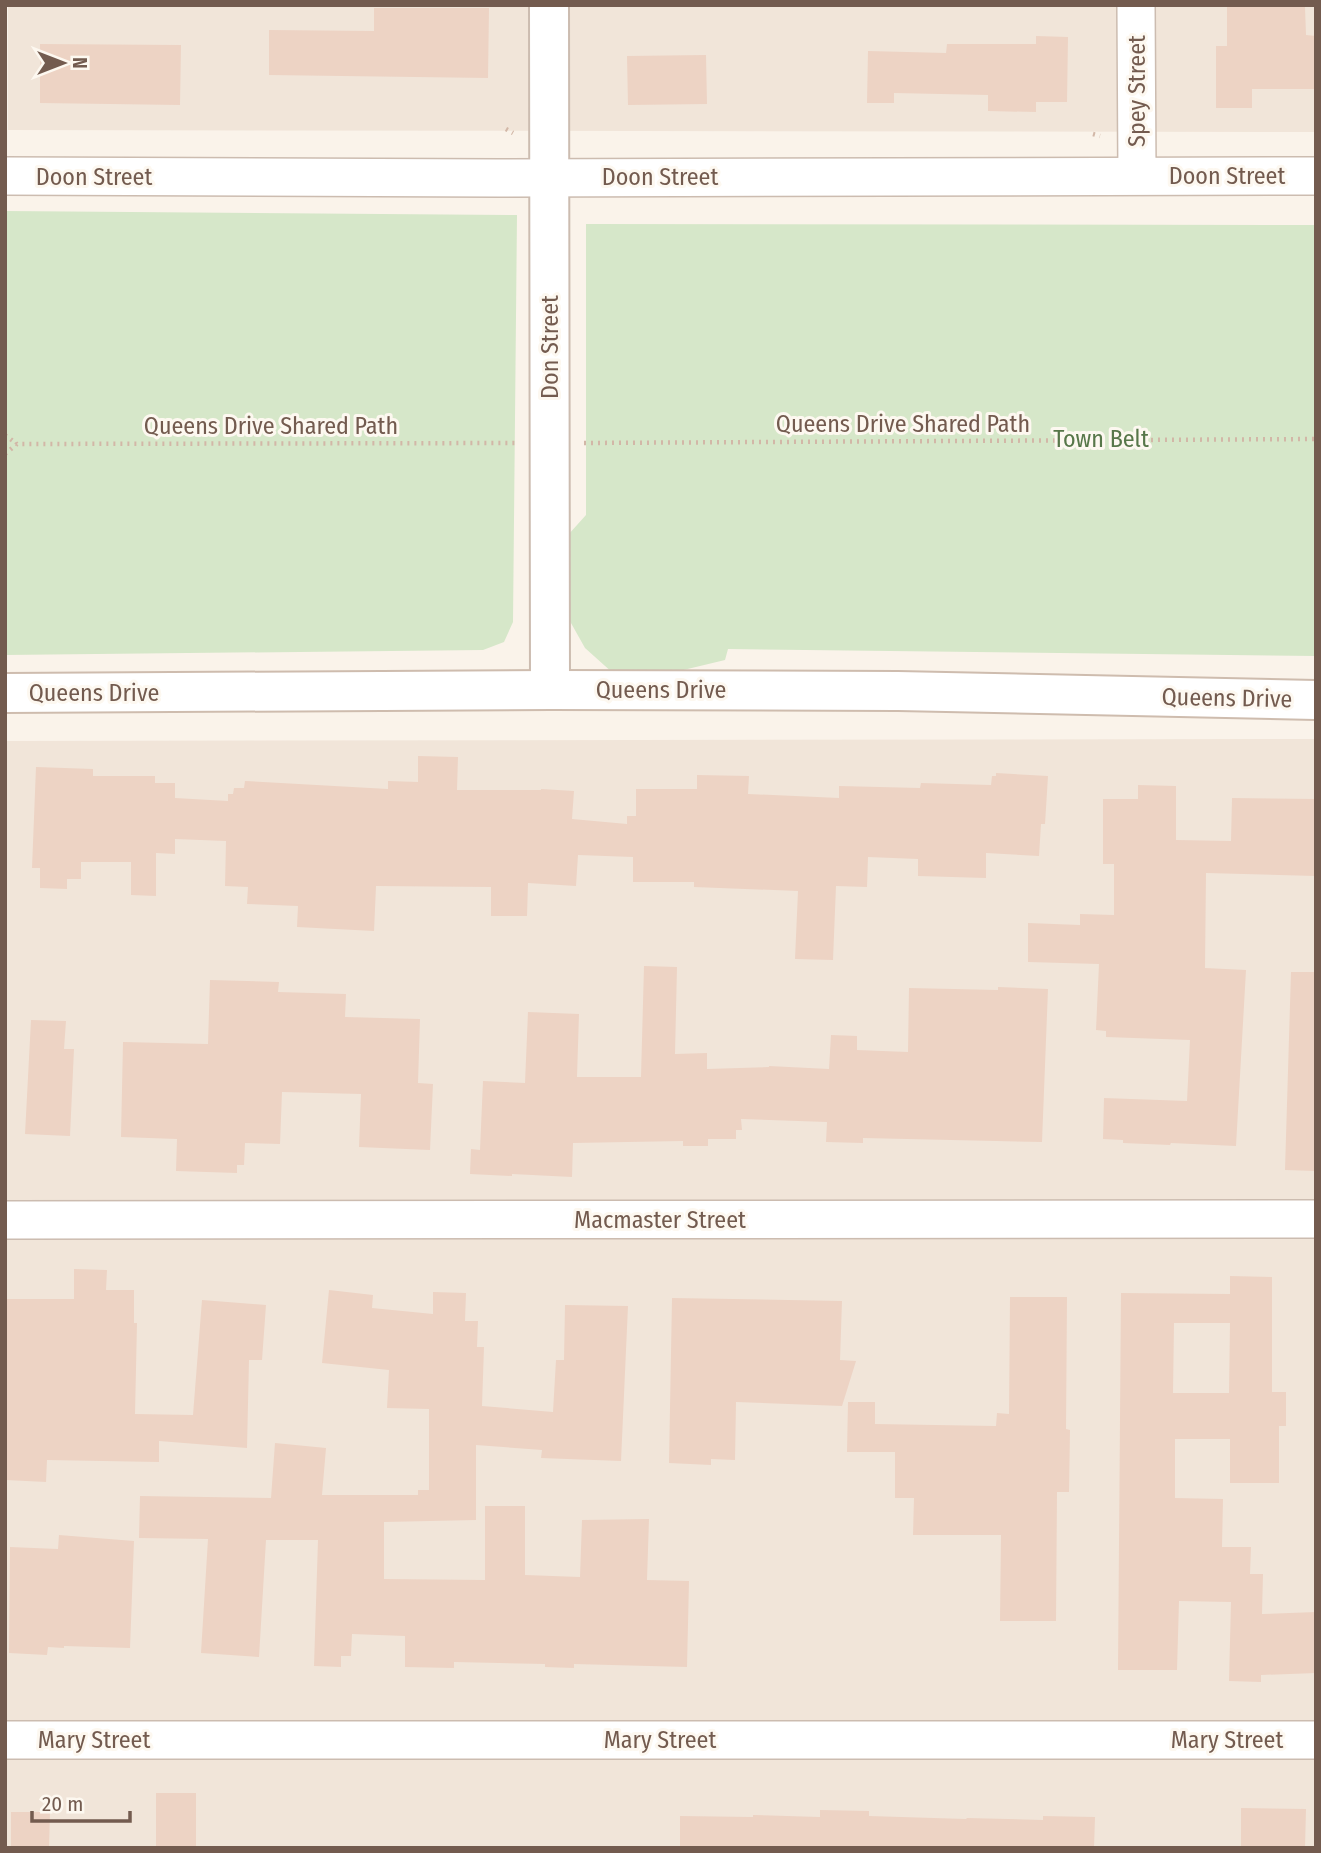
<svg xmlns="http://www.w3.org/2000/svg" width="1321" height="1853" font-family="'Fira Sans Condensed',sans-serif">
	<rect width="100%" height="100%" fill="#faf3ea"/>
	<!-- residential -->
	<path fill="#f1e5d9" d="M 8,5 L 1316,5 L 1316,132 L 8,130 Z
		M 1316,739 L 1316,1848 L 5,1848 L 5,741 Z"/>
	<!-- green -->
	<path fill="#d6e7c9" d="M 5,211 L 517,215 L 513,622 L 504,642 L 483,650 L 5,655 Z
		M 586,224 L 1316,225 L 1316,656 L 728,649 L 725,660 L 675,672 L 614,674 L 585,648 L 562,607 L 568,535 L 586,515 Z"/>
	<!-- building -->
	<path fill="#edd3c4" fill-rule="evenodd" d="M 1227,5 L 1305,7 L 1306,35 L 1316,36 L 1316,89 L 1252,89 L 1252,108 L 1216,108 L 1216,46 L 1227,46 Z
		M 374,8 L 489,8 L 488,78 L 269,75 L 269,30 L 374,31 Z
		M 1036,36 L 1068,37 L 1067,102 L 1036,102 L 1036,112 L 988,111 L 988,95 L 894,93 L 894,103 L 867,103 L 868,51 L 946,53 L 947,44 L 1036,44 Z
		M 40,44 L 181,45 L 180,105 L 40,103 Z
		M 706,55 L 707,104 L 628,105 L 627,56 Z
		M 418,756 L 458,757 L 457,790 L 541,790 L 541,789 L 574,791 L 572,819 L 627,824 L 627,816 L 636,816 L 636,789 L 697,789 L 697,775 L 749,776 L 748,794 L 839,798 L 839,786 L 920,788 L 921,783 L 991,785 L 992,776 L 996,776 L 996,773 L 1048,776 L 1045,824 L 1041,824 L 1039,856 L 986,853 L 986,878 L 918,876 L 918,859 L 868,857 L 867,887 L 836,886 L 833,960 L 795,959 L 798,891 L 694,887 L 694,882 L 633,882 L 633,857 L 578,855 L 576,886 L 528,883 L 527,916 L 491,916 L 491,887 L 376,886 L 374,931 L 297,927 L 298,906 L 247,904 L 248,887 L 225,886 L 226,841 L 175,839 L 175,854 L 156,853 L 156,896 L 131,895 L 131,862 L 81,862 L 81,879 L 67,879 L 67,889 L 40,888 L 40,868 L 32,868 L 36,767 L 93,769 L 93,776 L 155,776 L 155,783 L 175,783 L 175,798 L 228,801 L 228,794 L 233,794 L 234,788 L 244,788 L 245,781 L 388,789 L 388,781 L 418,782 Z
		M 1138,785 L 1176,786 L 1176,840 L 1231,841 L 1232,798 L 1316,799 L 1316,876 L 1206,873 L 1205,968 L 1246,970 L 1236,1146 L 1171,1143 L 1170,1145 L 1123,1143 L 1123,1140 L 1103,1139 L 1104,1098 L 1187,1101 L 1190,1040 L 1106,1037 L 1106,1031 L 1096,1030 L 1099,964 L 1028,962 L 1028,923 L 1080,925 L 1080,914 L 1114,915 L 1114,864 L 1103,864 L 1103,799 L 1138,799 Z
		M 644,966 L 677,967 L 675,1054 L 707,1053 L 707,1069 L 769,1067 L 769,1066 L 829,1069 L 831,1035 L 857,1036 L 857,1050 L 908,1052 L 909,988 L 998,990 L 998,987 L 1048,989 L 1042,1142 L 863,1138 L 863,1143 L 826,1142 L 827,1122 L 741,1119 L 742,1130 L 736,1130 L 736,1139 L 708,1139 L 708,1146 L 683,1146 L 683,1141 L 573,1143 L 572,1177 L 512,1174 L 512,1176 L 470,1174 L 471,1149 L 480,1150 L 483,1081 L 525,1083 L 528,1012 L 579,1014 L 577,1077 L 641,1077 Z
		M 1291,972 L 1316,972 L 1316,1171 L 1285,1170 Z
		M 210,980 L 279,982 L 278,992 L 346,994 L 345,1017 L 420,1019 L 418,1083 L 433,1084 L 430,1150 L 359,1147 L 361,1094 L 282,1092 L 280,1144 L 245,1143 L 244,1165 L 237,1165 L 237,1173 L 176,1171 L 177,1139 L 121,1137 L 123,1042 L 208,1044 Z
		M 31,1020 L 66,1021 L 64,1049 L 74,1049 L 70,1136 L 25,1134 Z
		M 74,1269 L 107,1270 L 106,1290 L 134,1290 L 134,1323 L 137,1323 L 135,1414 L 193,1415 L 202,1300 L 266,1305 L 262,1360 L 249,1360 L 247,1448 L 159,1441 L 159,1462 L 47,1460 L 46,1482 L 6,1480 L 5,1299 L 74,1299 Z
		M 1230,1276 L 1272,1277 L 1272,1392 L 1286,1392 L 1286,1426 L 1279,1426 L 1279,1483 L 1230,1483 L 1230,1439 L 1175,1439 L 1175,1498 L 1223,1499 L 1222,1547 L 1251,1547 L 1250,1574 L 1263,1574 L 1262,1614 L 1316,1612 L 1316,1673 L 1261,1675 L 1261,1682 L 1229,1681 L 1231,1602 L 1179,1601 L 1177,1670 L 1118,1670 L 1121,1293 L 1230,1294 ZM 1174,1323 L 1230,1323 L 1229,1393 L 1173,1393 Z
		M 329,1290 L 373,1295 L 372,1308 L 433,1314 L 433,1292 L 466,1293 L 465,1321 L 478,1321 L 477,1347 L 484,1347 L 482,1406 L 553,1412 L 556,1360 L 564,1360 L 565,1305 L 628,1306 L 621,1461 L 541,1458 L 542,1450 L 476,1445 L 476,1520 L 384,1522 L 384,1579 L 485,1580 L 485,1506 L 525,1506 L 525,1575 L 580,1577 L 582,1520 L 649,1519 L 647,1580 L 689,1581 L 687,1667 L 574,1664 L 574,1668 L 545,1667 L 545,1664 L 454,1662 L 454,1668 L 405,1667 L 405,1636 L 352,1634 L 351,1656 L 341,1656 L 341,1667 L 314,1666 L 318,1540 L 266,1540 L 259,1657 L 201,1653 L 208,1539 L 139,1538 L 140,1496 L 271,1498 L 275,1443 L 326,1448 L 322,1495 L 418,1495 L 418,1490 L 429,1490 L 429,1409 L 387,1408 L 389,1370 L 322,1363 Z
		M 1010,1297 L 1067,1297 L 1066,1429 L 1070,1430 L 1069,1492 L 1057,1492 L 1056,1621 L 1000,1621 L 1001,1535 L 913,1535 L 914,1498 L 895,1498 L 895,1452 L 847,1452 L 848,1402 L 875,1402 L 875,1424 L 996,1426 L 997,1413 L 1009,1414 Z
		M 672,1298 L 842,1301 L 840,1360 L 856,1361 L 842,1406 L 736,1402 L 735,1460 L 711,1459 L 711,1465 L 669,1463 Z
		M 59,1535 L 134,1541 L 130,1648 L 64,1646 L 64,1648 L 48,1647 L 47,1655 L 9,1653 L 10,1547 L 58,1549 Z
		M 156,1793 L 196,1793 L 196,1848 L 156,1848 Z
		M 1241,1808 L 1306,1809 L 1305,1848 L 1241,1848 Z
		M 820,1810 L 869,1811 L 869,1816 L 966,1819 L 967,1818 L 1043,1820 L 1043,1816 L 1095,1817 L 1094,1848 L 680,1848 L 680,1816 L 753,1817 L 753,1815 L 820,1817 Z
		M 11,1812 L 50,1812 L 49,1848 L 11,1848 Z"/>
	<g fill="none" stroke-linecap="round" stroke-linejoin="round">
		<!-- minor casing -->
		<g stroke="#ccbcb0" stroke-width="40">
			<path id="minor" d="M 1136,5 L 1137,176
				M 5,176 L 498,178 L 1316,176
				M 5,1220 L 1316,1219
				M 5,1740 L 1316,1740"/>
		</g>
		<!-- tertiary casing -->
		<g stroke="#ccbcb0" stroke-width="42">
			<path id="tertiary" d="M 549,5 L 550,690"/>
		</g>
		<!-- secondary casing -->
		<g stroke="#cebcae" stroke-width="42">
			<path id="secondary" d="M 5,693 L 550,690 L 898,691 L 1316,700"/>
		</g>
		<!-- path -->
		<path stroke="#d2b7a7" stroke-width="4.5" stroke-dasharray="2 5" stroke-linecap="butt" d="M 506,129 L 513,133
			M 1093,134 L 1100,136
			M 5,435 L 17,444
			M 584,443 L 1316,439
			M 5,454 L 17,444 L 516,443"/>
		<!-- minor -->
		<use href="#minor" stroke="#fff" stroke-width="37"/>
		<!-- tertiary -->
		<use href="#tertiary" stroke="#fff" stroke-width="38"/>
		<!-- secondary -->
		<use href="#secondary" stroke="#fff" stroke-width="38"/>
	</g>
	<g text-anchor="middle" stroke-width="6" stroke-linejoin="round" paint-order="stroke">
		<!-- street labels -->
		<g font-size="24" fill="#735b4f" stroke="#fdf8f0">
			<text transform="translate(1137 91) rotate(-90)" y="8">Spey Street</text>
			<text x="1227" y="184">Doon Street</text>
			<text x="94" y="185">Doon Street</text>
			<text x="660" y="185">Doon Street</text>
			<text transform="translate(550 347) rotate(-90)" y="8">Don Street</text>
			<text x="903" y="432">Queens Drive Shared Path</text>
			<text x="271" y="434">Queens Drive Shared Path</text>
			<text x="661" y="698">Queens Drive</text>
			<text x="94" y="701">Queens Drive</text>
			<text transform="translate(1227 698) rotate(1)" y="8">Queens Drive</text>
			<text x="660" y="1228">Macmaster Street</text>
			<text x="94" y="1748">Mary Street</text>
			<text x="660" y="1748">Mary Street</text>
			<text x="1227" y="1748">Mary Street</text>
		</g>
		<!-- park labels -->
		<g font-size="24" fill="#577749" stroke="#fdf8f0">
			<text x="1101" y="447">Town Belt</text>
		</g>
	</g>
	<!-- border -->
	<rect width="1321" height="1853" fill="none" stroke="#735b4f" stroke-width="14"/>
	<!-- north arrow -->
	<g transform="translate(63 63) rotate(90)" stroke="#fdf8f0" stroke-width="5" paint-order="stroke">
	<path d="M0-5L12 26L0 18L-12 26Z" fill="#735b4f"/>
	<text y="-10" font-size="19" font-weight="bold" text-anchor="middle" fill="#735b4f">N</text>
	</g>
	<!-- scale -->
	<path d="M32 1811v10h98v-10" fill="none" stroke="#735b4f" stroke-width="3.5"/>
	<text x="42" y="1811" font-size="21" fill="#735b4f" stroke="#fdf8f0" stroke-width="5" paint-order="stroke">20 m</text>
</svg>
